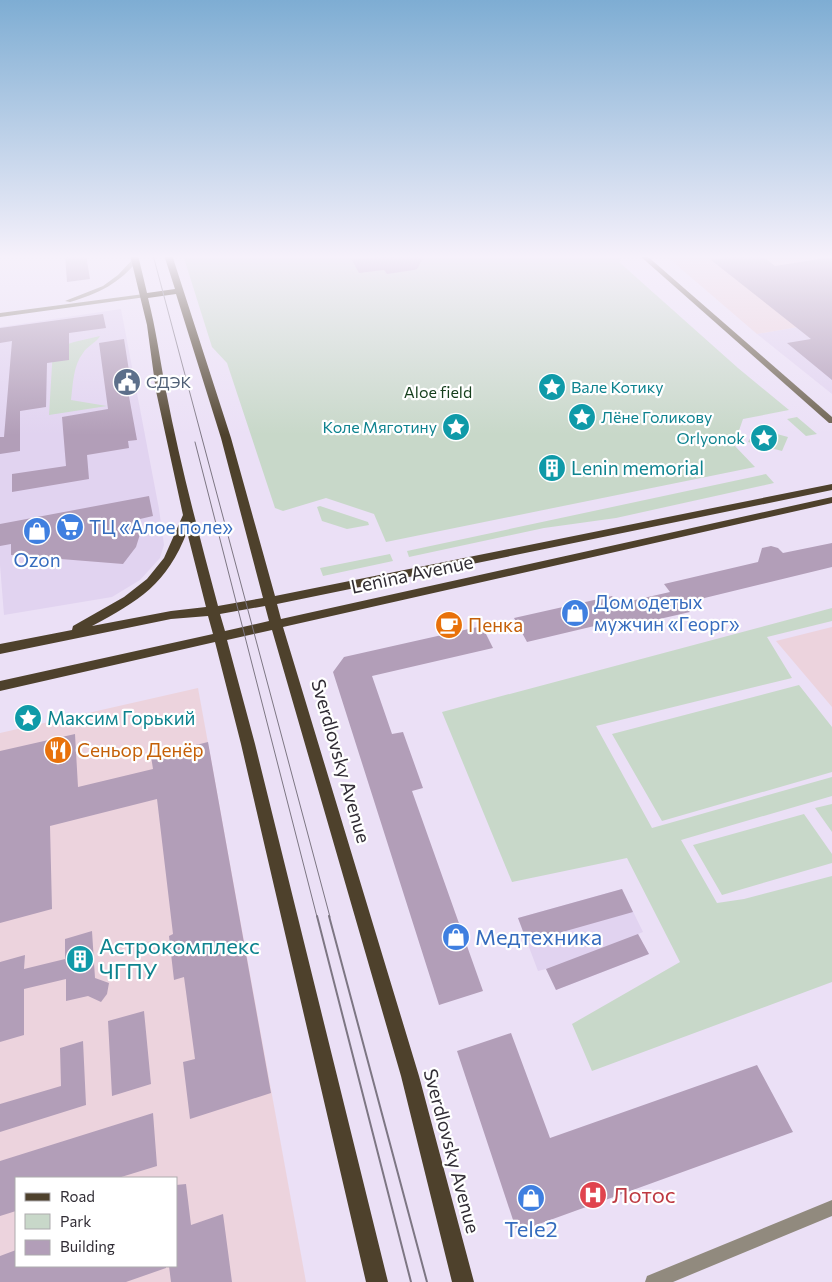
<svg xmlns="http://www.w3.org/2000/svg" width="832" height="1282" font-family="Commissioner,sans-serif">
	<rect width="100%" height="100%" fill="#ebe0f6"/>
	<!-- built -->
	<path fill="#e1d3f0" d="M 121,309 L 159,509 L 164,545 L 160,558 L 140,580 L 112,597 L 4,615 L 0,565 L 0,327 Z
		M 832,321 L 832,394 L 757,334 Z
		M 622,889 L 643,932 L 638,934 L 649,954 L 556,990 L 546,969 L 538,971 L 518,918 Z"/>
	<!-- education -->
	<path fill="#ecd3dd" fill-rule="evenodd" d="M 665,255 L 807,255 L 832,272 L 832,321 L 757,334 Z
		M 832,627 L 832,707 L 776,641 Z
		M 198,688 L 306,1282 L 0,1282 L 0,733 ZM 16,1178 L 176,1178 L 176,1266 L 16,1266 Z"/>
	<!-- green -->
	<path fill="#c8d8c9" d="M 183,255 L 616,255 L 621,260 L 619,262 L 738,368 L 789,410 L 743,419 L 734,445 L 755,467 L 386,542 L 374,514 L 326,498 L 283,511 L 275,508 L 227,363 L 212,347 Z
		M 100,336 C 96,343 87,346 83,353 C 73,366 73,384 71,400 L 107,406 L 49,415 L 53,349 L 74,342 Z
		M 797,417 L 817,434 L 806,436 L 787,419 Z
		M 755,428 L 788,437 L 782,451 L 748,442 Z
		M 766,474 L 774,483 L 616,518 L 544,528 L 409,557 L 407,551 Z
		M 320,506 L 368,522 L 369,525 L 347,529 L 322,521 L 317,507 Z
		M 390,554 L 393,561 L 323,576 L 320,568 Z
		M 832,608 L 832,621 L 767,637 L 792,678 L 596,726 L 652,828 L 832,777 L 832,796 L 681,840 L 717,903 L 744,899 L 832,876 L 832,982 L 592,1071 L 572,1024 L 680,962 L 627,858 L 512,882 L 442,712 Z
		M 799,685 L 832,727 L 832,772 L 662,821 L 612,734 Z
		M 832,804 L 832,832 L 815,808 Z
		M 804,814 L 832,854 L 832,863 L 722,895 L 693,845 Z"/>
	<!-- building -->
	<path fill="#b29eb8" d="M 65,255 L 86,255 L 90,279 L 67,282 Z
		M 374,255 L 425,255 L 417,269 L 414,270 L 387,274 L 384,270 L 359,273 L 352,260 L 375,257 Z
		M 717,255 L 761,255 L 775,266 L 832,257 L 832,380 L 787,343 L 811,339 L 711,260 L 722,259 Z
		M 103,314 L 106,328 L 69,333 L 69,360 L 47,363 L 46,407 L 20,411 L 20,451 L 0,454 L 0,437 L 4,437 L 12,341 L 0,343 L 0,328 Z
		M 124,339 L 132,390 L 128,391 L 137,440 L 128,441 L 129,448 L 87,455 L 89,479 L 12,492 L 12,474 L 66,466 L 62,417 L 108,409 L 99,343 Z
		M 149,496 L 153,516 L 140,519 L 141,531 L 136,547 L 123,564 L 11,555 L 11,544 L 0,546 L 0,524 Z
		M 832,543 L 832,567 L 684,603 L 690,612 L 629,626 L 624,619 L 527,642 L 514,618 L 612,596 L 617,604 L 670,592 L 664,584 L 758,562 L 762,548 L 771,546 L 778,548 L 783,553 Z
		M 482,626 L 493,648 L 372,676 L 392,734 L 403,732 L 423,788 L 412,791 L 483,991 L 439,1005 L 333,672 L 344,657 Z
		M 75,734 L 78,787 L 153,769 L 151,756 L 208,742 L 271,1093 L 190,1119 L 183,1062 L 195,1059 L 184,977 L 174,980 L 169,936 L 173,934 L 157,799 L 50,826 L 52,909 L 0,923 L 0,751 Z
		M 622,889 L 633,912 L 527,942 L 518,918 Z
		M 92,931 L 95,978 L 109,983 L 107,994 L 101,1002 L 88,996 L 66,1001 L 66,979 L 24,989 L 24,1035 L 0,1042 L 0,962 L 25,955 L 24,969 L 65,959 L 65,939 Z
		M 638,934 L 649,954 L 556,990 L 546,969 Z
		M 144,1011 L 151,1084 L 112,1096 L 108,1021 Z
		M 511,1033 L 550,1138 L 757,1065 L 793,1132 L 517,1232 L 457,1051 Z
		M 83,1041 L 86,1105 L 0,1132 L 0,1104 L 61,1086 L 60,1048 Z
		M 153,1113 L 157,1166 L 118,1178 L 16,1178 L 16,1211 L 0,1216 L 0,1161 Z
		M 186,1184 L 191,1225 L 223,1214 L 232,1282 L 171,1282 L 169,1266 L 176,1266 L 176,1185 Z
		M 16,1250 L 16,1266 L 166,1266 L 166,1268 L 126,1282 L 0,1282 L 0,1256 Z"/>
	<g fill="none" stroke-linecap="round" stroke-linejoin="round">
		<!-- tertiary -->
		<path fill="#918a7e" fill-rule="evenodd" d="M 133,259 L 138,260 C 120,283 98,294 70,302 L 65,301 L 103,286 L 118,275 Z
			M 144,294 L 146,295 L 146,297 L 0,317 L 0,313 Z
			M 832,1200 L 832,1216 L 673,1282 L 645,1282 L 647,1276 Z"/>
		<!-- secondary -->
		<path fill="#6a5f4d" fill-rule="evenodd" d="M 639,255 L 646,255 L 832,417 L 832,423 L 829,423 Z"/>
		<!-- primary -->
		<path fill="#4e412c" fill-rule="evenodd" d="M 130,255 L 138,255 L 147,293 L 175,289 L 164,255 L 172,255 L 231,438 L 275,596 L 832,484 L 832,490 L 277,604 L 281,619 L 832,497 L 832,503 L 283,627 L 419,1076 L 474,1282 L 452,1282 L 401,1076 L 272,630 L 227,640 L 255,744 L 388,1282 L 366,1282 L 241,744 L 215,642 L 0,691 L 0,681 L 213,634 L 208,616 L 171,619 L 0,654 L 0,644 L 72,630 L 73,626 L 124,597 L 147,579 L 164,558 L 183,515 L 156,391 L 147,325 ZM 176,294 L 221,438 L 263,598 L 218,606 C 199,535 180,464 166,391 C 160,360 156,329 148,298 ZM 187,532 L 206,607 L 171,611 L 92,626 C 139,601 167,584 187,532 ZM 265,606 L 269,621 L 225,631 L 220,614 Z"/>
		<!-- tram-far1 -->
		<path stroke="#7d7683" stroke-width="1" d="M 153,255 L 330,917
			M 195,442 L 317,917"/>
		<!-- tram -->
		<path stroke="#7d7683" stroke-width="2" d="M 317,916 L 411,1282
			M 329,916 L 427,1282"/>
	</g>
	<!-- sky -->
	<linearGradient id="sky" x2="0" y2="1"><stop stop-color="#7eadd3"/><stop offset="0.59" stop-color="#f6f1fb"/><stop offset="1" stop-color="#f6f1fb" stop-opacity="0"/></linearGradient>
	<rect width="832" height="435" fill="url(#sky)"/>
	<!-- icons -->
	<defs>
		<g id="civic-disc" transform="scale(1.4375)"><circle r="9.5" fill="#5c6f8a" stroke="#fff"/><path d="M-.6-6.5H3V-4.5H.6V-3L4-1V1h2V6H-6V1h2V-1L-.6-3ZM-1.2 2.5V6h2.4V2.5Z" fill="#fff"/></g>
		<g id="sight-disc" transform="scale(1.4375)"><circle r="9.5" fill="#0f9aa8" stroke="#fff"/><path d="M0-6L1.8-2.2L6-1.7L2.9 1.2L3.7 5.4L0 3.3L-3.7 5.4L-2.9 1.2L-6-1.7L-1.8-2.2Z" fill="#fff"/></g>
		<g id="building-disc" transform="scale(1.4375)"><circle r="9.5" fill="#0f9aa8" stroke="#fff"/><path d="M-4-6H4V6H1V3H-1V6H-4ZM-2.5-4.3h1.7v1.8h-1.7ZM.8-4.3h1.7v1.8H.8ZM-2.5-1h1.7V.8h-1.7ZM.8-1h1.7V.8H.8Z" fill="#fff"/></g>
		<g id="supermarket-disc" transform="scale(1.4375)"><circle r="9.5" fill="#3f7fe0" stroke="#fff"/><path d="M-6-5.5h2.5l.6 2H6L4.5 2H-2.5L-4.4-4H-6ZM-1.5 3.2a1.3 1.3 0 1 0 .1 0ZM3 3.2a1.3 1.3 0 1 0 .1 0Z" fill="#fff"/></g>
		<g id="shop-disc" transform="scale(1.4375)"><circle r="9.5" fill="#3f7fe0" stroke="#fff"/><path d="M-5-2.5h2.3a2.7 3.5 0 0 1 5.4 0H5L5.5 6h-11ZM-1.5-2.5h3a1.5 2.3 0 0 0-3 0Z" fill="#fff"/></g>
		<g id="cafe-disc" transform="scale(1.4375)"><circle r="9.5" fill="#e8710a" stroke="#fff"/><path d="M-5.5-4.5H6V0H3Q3 3.5 0 3.5H-2.5Q-5.5 3.5-5.5 0ZM3-3.2v2h1.7v-2ZM-6 4.5H4V6H-6Z" fill="#fff"/></g>
		<g id="restaurant-disc" transform="scale(1.4375)"><circle r="9.5" fill="#e8710a" stroke="#fff"/><path d="M-5-6h1v4h1v-4h1v4h1v-4h1v5L-1.5 .5V6h-2V.5L-5-1ZM5-6V6H3V1.5H1.5Q1.5-4 5-6Z" fill="#fff"/></g>
		<g id="hospital-disc" transform="scale(1.4375)"><circle r="9.5" fill="#e0444e" stroke="#fff"/><path d="M-5-5h3v3.5h4V-5h3V5h-3V1.5h-4V5h-3Z" fill="#fff"/></g>
	</defs>
	<g fill-rule="evenodd">
		<use href="#civic-disc" x="127" y="382"/>
		<use href="#sight-disc" x="552" y="387"/>
		<use href="#sight-disc" x="582" y="417"/>
		<use href="#sight-disc" x="456" y="427"/>
		<use href="#sight-disc" x="764" y="438"/>
		<use href="#building-disc" x="552" y="468"/>
		<use href="#supermarket-disc" x="70" y="527"/>
		<use href="#shop-disc" x="37" y="531"/>
		<use href="#shop-disc" x="575" y="613"/>
		<use href="#cafe-disc" x="449" y="625"/>
		<use href="#sight-disc" x="28" y="718"/>
		<use href="#restaurant-disc" x="58" y="750"/>
		<use href="#shop-disc" x="456" y="937"/>
		<use href="#building-disc" x="80" y="959"/>
		<use href="#hospital-disc" x="593" y="1195"/>
		<use href="#shop-disc" x="531" y="1198"/>
	</g>
	<g text-anchor="middle" stroke-width="4.5" stroke-linejoin="round" paint-order="stroke">
		<!-- far-service labels -->
		<g font-size="16" fill="#4e5e75" stroke="#fff" text-anchor="start">
			<text x="146" y="388">СДЭК</text>
		</g>
		<!-- far-culture labels -->
		<g font-size="16" fill="#0d838f" stroke="#fff" text-anchor="start">
			<text x="571" y="393">Вале Котику</text>
			<text x="601" y="423">Лёне Голикову</text>
			<text x="437" y="433" text-anchor="end">Коле Мяготину</text>
			<text x="745" y="444" text-anchor="end">Orlyonok</text>
		</g>
		<!-- far-park labels -->
		<g font-size="16" fill="#153e1c" stroke="#fff">
			<text x="438" y="398">Aloe field</text>
		</g>
		<!-- culture labels -->
		<g font-size="19" fill="#0d838f" stroke="#fff" text-anchor="start">
			<text x="571" y="475">Lenin memorial</text>
			<text x="47" y="725">Максим Горький</text>
		</g>
		<!-- shop labels -->
		<g font-size="19" fill="#366cbe" stroke="#fff" text-anchor="start">
			<text x="89" y="534">ТЦ «Алое поле»</text>
			<text x="37" y="567" text-anchor="middle">Ozon</text>
			<text x="594" y="609">Дом одетых<tspan x="594" dy="22">мужчин «Георг»</tspan></text>
		</g>
		<!-- street labels -->
		<g font-size="19" fill="#312d35" stroke="#fff">
			<text transform="translate(412 574) rotate(-12)" y="7">Lenina Avenue</text>
			<text transform="translate(341 761) rotate(74)" y="7">Sverdlovsky Avenue</text>
			<text transform="translate(452 1151) rotate(75)" y="7">Sverdlovsky Avenue</text>
		</g>
		<!-- food labels -->
		<g font-size="19" fill="#c56008" stroke="#fff" text-anchor="start">
			<text x="468" y="632">Пенка</text>
			<text x="77" y="757">Сеньор Денёр</text>
		</g>
		<!-- near-shop labels -->
		<g font-size="22" fill="#366cbe" stroke="#fff" text-anchor="start">
			<text x="475" y="945">Медтехника</text>
			<text x="531" y="1237" text-anchor="middle">Tele2</text>
		</g>
		<!-- near-culture labels -->
		<g font-size="22" fill="#0d838f" stroke="#fff" text-anchor="start">
			<text x="99" y="954">Астрокомплекс<tspan x="99" dy="25">ЧГПУ</tspan></text>
		</g>
		<!-- near-health labels -->
		<g font-size="22" fill="#be3a42" stroke="#fff" text-anchor="start">
			<text x="612" y="1203">Лотос</text>
		</g>
	</g>
	<!-- legend -->
	<rect x="15" y="1177" width="162" height="90" fill="#ffffff" stroke="#adabae"/>
	<rect x="25" y="1193" width="25" height="8" fill="#4e412c" stroke="#adabae"/>
	<text x="60" y="1202" font-size="15" fill="#312d35">Road</text>
	<rect x="25" y="1214" width="25" height="15" fill="#c8d8c9" stroke="#adabae"/>
	<text x="60" y="1227" font-size="15" fill="#312d35">Park</text>
	<rect x="25" y="1240" width="25" height="15" fill="#b29eb8" stroke="#adabae"/>
	<text x="60" y="1252" font-size="15" fill="#312d35">Building</text>
</svg>
